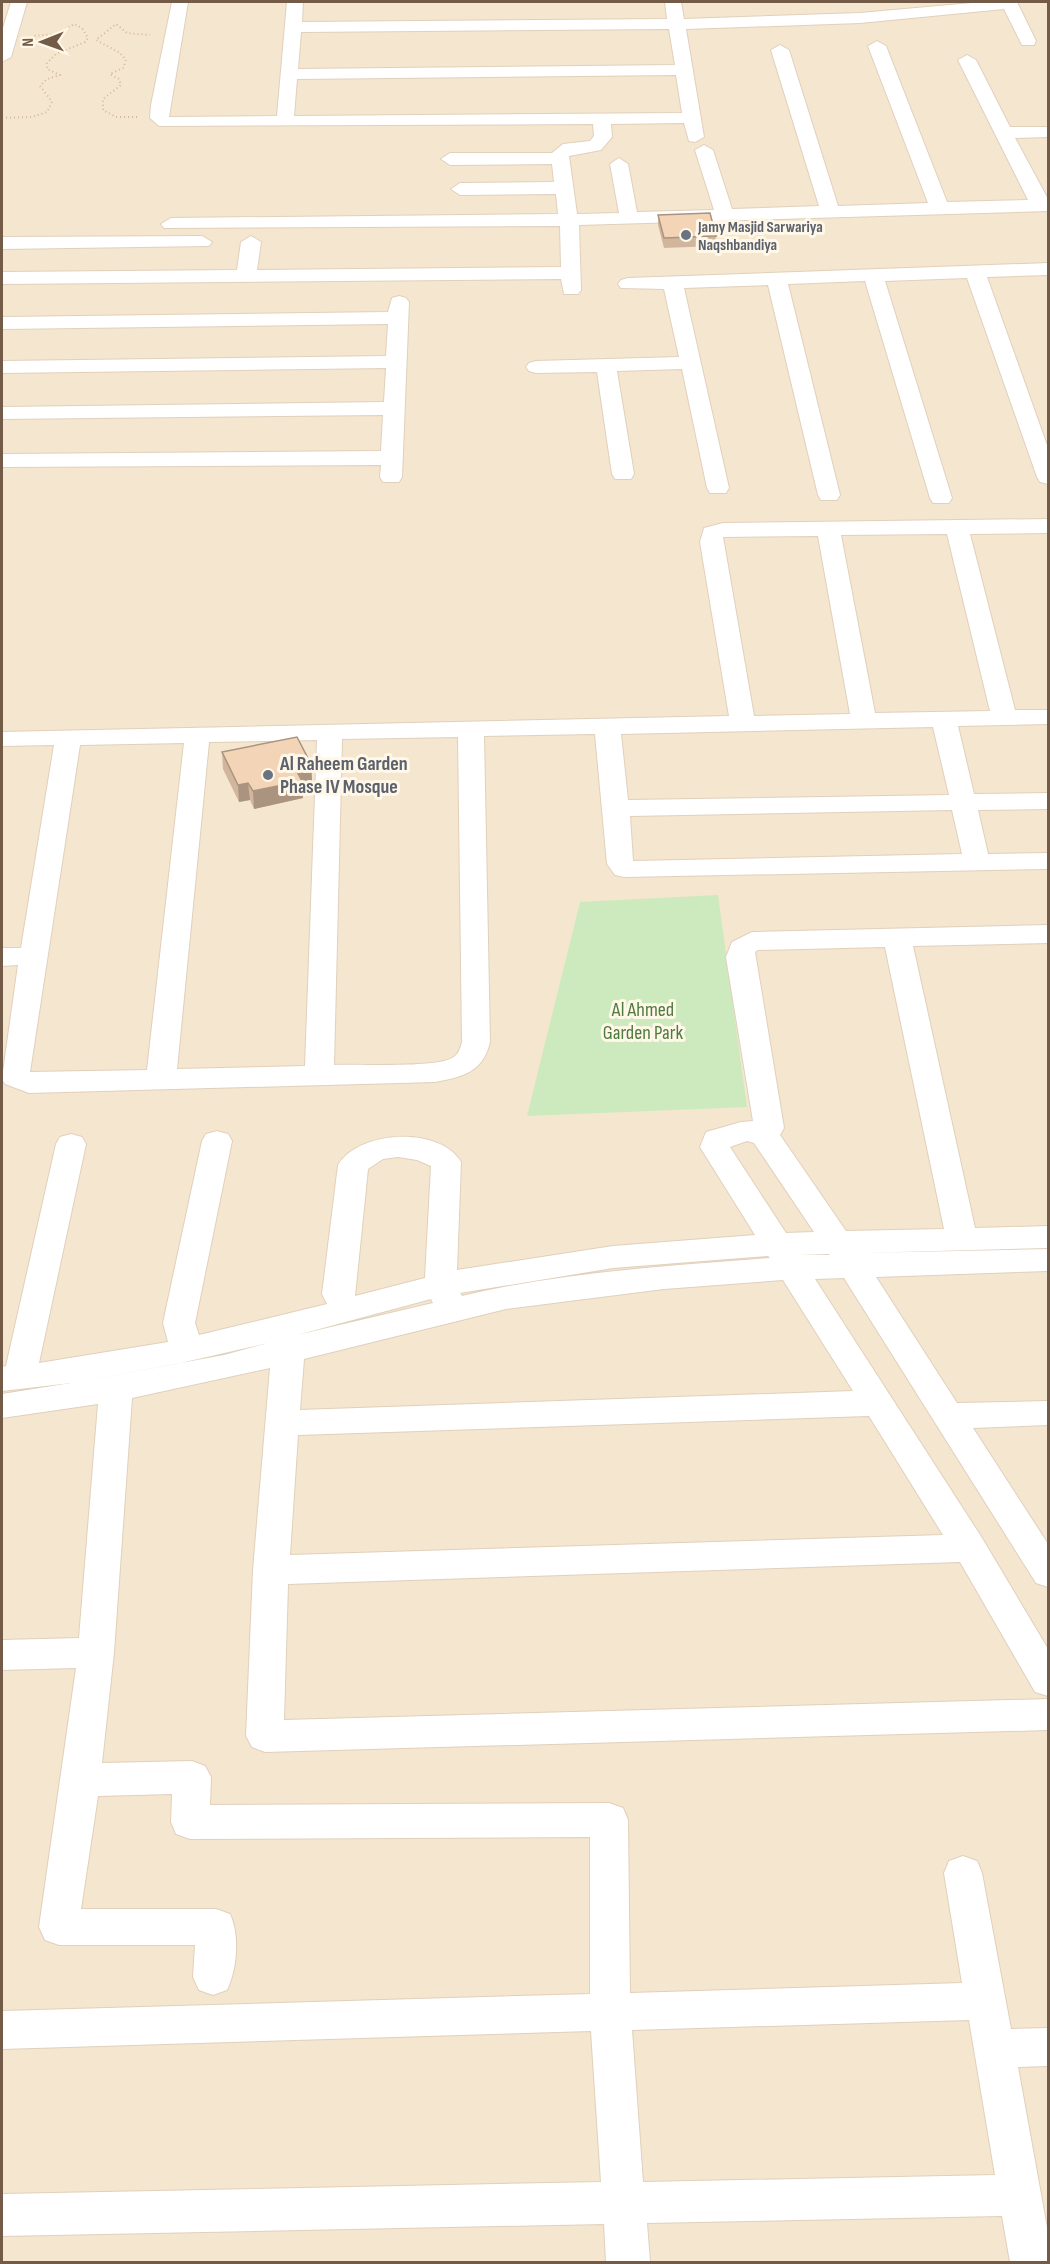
<svg xmlns="http://www.w3.org/2000/svg" width="1050" height="2264" font-family="'Sofia Sans Condensed',sans-serif">
	<rect width="100%" height="100%" fill="#fdf4e0"/>
	<!-- residential -->
	<path fill="#f4e6cf" d="M 2,2 L 1048,2 L 1048,2262 L 2,2262 Z"/>
	<!-- green -->
	<path fill="#cdeabf" d="M 718,895 L 747,1107 L 527,1116 L 580,902 Z"/>
	<g fill="none" stroke-linecap="round" stroke-linejoin="round">
		<!-- street casing -->
		<g stroke="#e1d0bc" stroke-width="2">
			<path id="street" d="M 11,2 L 27,2 L 11,57 L 2,62 L 2,31 Z
				M 172,2 L 188,2 L 169,117 L 277,116 L 287,2 L 303,2 L 302,22 L 667,19 L 665,2 L 681,2 L 684,19 L 860,13 L 983,2 L 1017,2 L 1036,41 L 1034,45 L 1022,45 L 1004,9 L 860,23 L 686,29 L 704,137 L 695,142 L 689,141 L 684,123 L 611,124 L 612,137 L 601,150 L 569,156 L 577,214 L 619,213 L 610,164 L 619,158 L 628,164 L 637,212 L 714,210 L 695,150 L 704,145 L 713,150 L 732,209 L 819,206 L 771,50 L 780,45 L 789,50 L 838,206 L 928,203 L 868,46 L 877,41 L 886,46 L 947,202 L 1028,200 L 958,60 L 967,55 L 976,60 L 1010,127 L 1048,127 L 1048,137 L 1015,138 L 1048,199 L 1048,211 L 579,225 L 581,290 L 578,294 L 564,294 L 561,279 L 2,284 L 2,272 L 237,270 L 241,242 L 251,236 L 261,242 L 257,270 L 561,267 L 560,226 L 164,228 L 161,224 L 171,218 L 558,214 L 556,194 L 460,195 L 451,189 L 460,183 L 554,182 L 552,164 L 450,165 L 441,159 L 450,153 L 552,153 L 563,144 L 590,141 L 594,136 L 593,124 L 159,126 L 150,118 L 151,105 ZM 669,29 L 675,65 L 298,69 L 301,32 ZM 676,75 L 682,113 L 294,116 L 297,79 Z
				M 202,236 L 212,242 L 209,246 L 2,249 L 2,237 Z
				M 1048,263 L 1048,275 L 987,277 L 1048,448 L 1048,484 L 1040,482 L 1037,477 L 967,278 L 885,281 L 952,498 L 949,503 L 933,503 L 930,498 L 865,281 L 788,284 L 840,495 L 837,500 L 821,500 L 818,495 L 768,285 L 684,288 L 729,488 L 726,493 L 710,493 L 707,488 L 682,369 L 617,371 L 634,474 L 631,479 L 615,479 L 612,474 L 597,372 L 536,373 L 529,371 L 526,367 L 529,363 L 536,361 L 679,357 L 664,289 L 621,288 L 618,284 L 621,280 L 628,278 Z
				M 399,296 L 406,298 L 409,302 L 402,477 L 399,482 L 383,482 L 380,477 L 381,465 L 2,467 L 2,454 L 381,451 L 383,415 L 2,419 L 2,407 L 384,402 L 386,368 L 2,373 L 2,361 L 386,356 L 388,324 L 2,329 L 2,317 L 388,312 L 392,298 Z
				M 1048,519 L 1048,533 L 970,534 L 1015,710 L 1048,710 L 1048,724 L 958,726 L 974,794 L 1048,793 L 1048,809 L 978,810 L 988,854 L 1048,853 L 1048,869 L 624,877 L 615,875 L 607,864 L 595,734 L 484,736 L 490,1042 C 483,1072 463,1077 435,1082 L 29,1093 L 5,1084 L 2,1079 L 18,965 L 2,966 L 2,948 L 21,948 L 54,745 L 2,746 L 2,732 L 729,716 L 700,542 L 704,528 L 723,523 ZM 947,534 L 990,711 L 875,713 L 841,535 ZM 818,536 L 850,714 L 754,716 L 723,537 ZM 933,727 L 949,795 L 628,800 L 621,734 ZM 458,737 L 462,1042 C 460,1049 459,1054 452,1058 C 435,1068 358,1064 334,1065 L 342,739 ZM 317,740 L 305,1066 L 177,1069 L 209,742 ZM 184,743 L 147,1070 L 30,1072 L 80,745 ZM 952,810 L 962,854 L 633,861 L 630,816 Z
				M 1048,925 L 1048,943 L 913,946 L 975,1228 L 1048,1226 L 1048,1248 L 861,1253 L 1048,1249 L 1048,1271 L 876,1277 L 957,1403 L 1048,1401 L 1048,1425 L 973,1428 L 1048,1544 L 1048,1587 L 1036,1583 L 844,1278 L 815,1279 L 982,1538 L 1048,1649 L 1048,1696 L 1035,1692 L 960,1562 L 288,1584 L 284,1720 L 1048,1699 L 1048,1730 L 265,1752 L 252,1747 L 246,1736 L 253,1570 L 270,1368 L 132,1398 L 114,1652 L 102,1763 L 192,1761 L 205,1766 L 211,1777 L 210,1805 L 609,1803 L 623,1808 L 628,1820 L 630,1993 L 962,1983 L 944,1873 L 949,1861 L 963,1856 L 977,1861 L 982,1873 L 1011,2029 L 1048,2028 L 1048,2066 L 1018,2067 L 1048,2233 L 1048,2262 L 1010,2262 L 1002,2216 L 647,2223 L 650,2262 L 606,2262 L 604,2224 L 2,2236 L 2,2194 L 601,2182 L 591,2031 L 2,2049 L 2,2011 L 590,1994 L 590,1837 L 190,1839 L 176,1834 L 171,1822 L 172,1794 L 98,1796 L 81,1909 L 216,1909 L 230,1914 C 240,1936 237,1969 227,1990 L 213,1995 L 199,1990 L 193,1977 L 195,1945 L 59,1945 L 45,1940 L 39,1927 L 76,1668 L 2,1670 L 2,1640 L 79,1638 L 98,1404 L 2,1418 L 2,1394 L 71,1383 L 2,1391 L 2,1367 L 6,1366 L 56,1144 L 60,1137 L 71,1134 L 82,1137 L 86,1144 L 39,1363 L 168,1342 L 163,1323 L 202,1141 L 206,1134 L 217,1131 L 228,1134 L 232,1141 L 195,1323 L 199,1335 L 327,1304 L 322,1294 L 338,1165 C 359,1130 440,1126 461,1162 L 457,1270 L 613,1246 L 755,1235 L 700,1147 L 706,1132 L 741,1122 L 753,1121 L 726,957 L 732,942 L 752,932 ZM 885,947 L 944,1229 L 846,1231 L 780,1135 L 784,1128 L 755,952 L 758,950 ZM 747,1141 L 754,1143 L 814,1232 L 786,1233 L 730,1147 ZM 398,1157 L 417,1160 L 431,1166 L 425,1278 L 355,1296 L 368,1169 L 383,1159 ZM 829,1254 L 830,1255 L 800,1255 ZM 768,1256 L 770,1258 C 667,1266 562,1272 462,1296 L 460,1293 L 613,1268 ZM 783,1280 L 853,1391 L 300,1410 L 304,1359 L 506,1309 L 664,1289 ZM 431,1299 L 433,1303 L 297,1335 ZM 268,1343 L 224,1355 L 72,1383 L 176,1364 ZM 869,1416 L 943,1535 L 290,1555 L 298,1435 ZM 969,2020 L 995,2175 L 643,2182 L 632,2030 Z"/>
		</g>
		<!-- path -->
		<path stroke="#d7b79b" stroke-width="2" stroke-dasharray="1 3" stroke-linecap="butt" d="M 137,117 L 116,117 L 103,110 L 103,99 L 121,85 L 119,79 L 110,74 L 123,68 L 126,60 L 120,53 L 96,40 L 116,24 L 127,33 L 150,35
			M 2,118 L 32,117 L 47,112 L 52,102 L 40,86 L 47,79 L 60,75 L 47,69 L 47,63 L 56,54 L 85,42 L 88,38 L 82,28 L 74,24 L 58,34 L 32,36"/>
		<!-- street -->
		<use href="#street" fill="#fff" fill-rule="evenodd"/>
	</g>
	<!-- wall -->
	<path fill="#d1b69d" d="M 658,215 L 716,236 L 715,246 L 664,248 L 658,225 Z
		M 222,752 L 311,764 L 312,781 L 302,784 L 303,798 L 254,809 L 250,800 L 239,802 L 223,769 Z"/>
	<!-- shaded-wall -->
	<path fill="#aa9480" d="M 311,764 L 312,781 L 302,784 L 303,798 L 254,809 L 253,791 L 295,768 Z
		M 248,783 L 250,800 L 239,802 L 238,785 Z"/>
	<!-- building -->
	<path fill="#f3d4b7" stroke="#aa9480" stroke-width="1.5" d="M 710,213 L 716,236 L 664,238 L 658,215 Z
		M 297,737 L 311,764 L 295,768 L 302,781 L 253,791 L 248,783 L 238,785 L 222,752 Z"/>
	<!-- markers -->
	<g fill="#6b7280" stroke="#fff7e7" stroke-width="2">
		<circle cx="686" cy="235" r="6"/>
		<circle cx="268" cy="775" r="6"/>
	</g>
	<g text-anchor="middle" stroke-width="6" stroke-linejoin="round" paint-order="stroke">
		<!-- far-worship labels -->
		<g font-size="16" font-weight="bold" fill="#5b616d" stroke="#fff7e7" text-anchor="start">
			<text x="698" y="232">Jamy Masjid Sarwariya<tspan x="698" dy="18">Naqshbandiya</tspan></text>
		</g>
		<!-- worship labels -->
		<g font-size="20" font-weight="bold" fill="#5b616d" stroke="#fff7e7" text-anchor="start">
			<text x="280" y="770">Al Raheem Garden<tspan x="280" dy="23">Phase IV Mosque</tspan></text>
		</g>
		<!-- park labels -->
		<g font-size="20" fill="#4c7a3f" stroke="#fff7e7">
			<text x="643" y="1016">Al Ahmed<tspan x="643" dy="23">Garden Park</tspan></text>
		</g>
	</g>
	<!-- border -->
	<rect width="1050" height="2264" fill="none" stroke="#745b47" stroke-width="6"/>
	<!-- north arrow -->
	<g transform="translate(42 42) rotate(269)" stroke="#fff7e7" stroke-width="4.5" paint-order="stroke">
	<path d="M0-4.5L10 22L0 15L-10 22Z" fill="#745b47"/>
	<text y="-9" font-size="16" font-weight="bold" text-anchor="middle" fill="#745b47">N</text>
	</g>
</svg>
